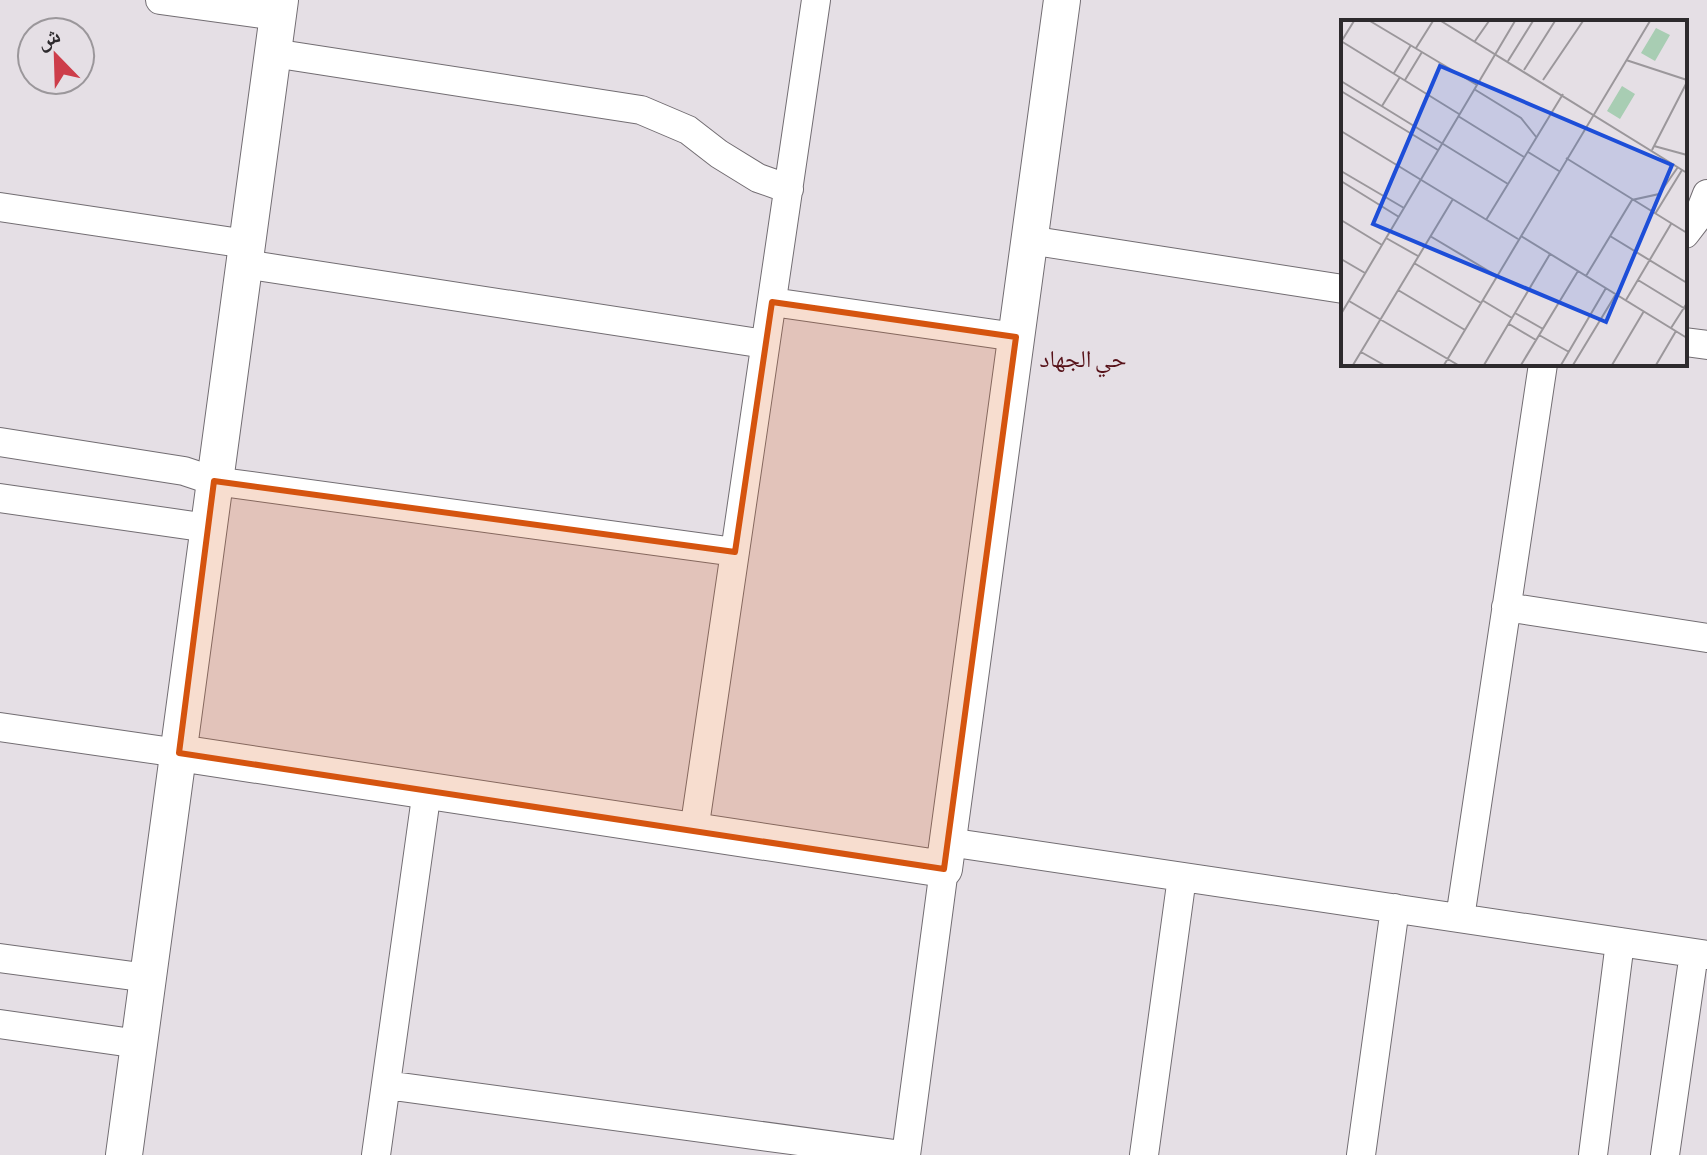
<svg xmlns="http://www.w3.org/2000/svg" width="1707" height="1155" font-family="'Asap Condensed','Noto Naskh Arabic',sans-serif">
	<rect width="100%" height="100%" fill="#e5dfe5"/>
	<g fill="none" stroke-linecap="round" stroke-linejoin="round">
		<!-- minor casing -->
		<g stroke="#726d72" stroke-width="30">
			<path id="minor" d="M 160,0 L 277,16
				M 273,53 L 641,110 L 688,130 L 719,154 L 758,178 L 789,189
				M 0,207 L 247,244
				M 1685,234 L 1698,217 L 1707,194
				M 1029,240 L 1343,289
				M 244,264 L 765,344
				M 772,302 L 1016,337
				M 1685,342 L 1707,345
				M 0,442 L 184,471 L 214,481 L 735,552
				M 0,498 L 208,528
				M 1506,607 L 1707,638
				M 0,727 L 179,753
				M 694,831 L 816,0
				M 948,842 L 1707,955
				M 1460,918 L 1543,364
				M 0,958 L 148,978
				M 0,1024 L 139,1044
				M 386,1085 L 902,1155
				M 376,1155 L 427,790
				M 906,1155 L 944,869
				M 1144,1155 L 1182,877
				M 1361,1155 L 1395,908
				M 1593,1155 L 1620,942
				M 1665,1155 L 1694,953"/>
		</g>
		<!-- tertiary casing -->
		<g stroke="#726d72" stroke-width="38">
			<path id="tertiary" d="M 179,753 L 944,869 L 1062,0
				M 124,1155 L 280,0"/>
		</g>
		<!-- minor -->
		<use href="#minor" stroke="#fff" stroke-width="28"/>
		<!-- tertiary -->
		<use href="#tertiary" stroke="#fff" stroke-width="36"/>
	</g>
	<!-- marked area -->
	<path fill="#d5540f" fill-opacity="0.2" stroke="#d5540f" stroke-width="6" stroke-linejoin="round" d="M 772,302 L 1016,337 L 944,869 L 179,753 L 214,481 L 735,552 Z"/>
	<g text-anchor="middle" stroke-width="8" stroke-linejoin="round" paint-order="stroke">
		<!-- neighbourhood labels -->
		<g font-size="24" fill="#571219" stroke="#e5dfe5">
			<text x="1083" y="367">حي الجهاد</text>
		</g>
	</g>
	<!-- overview -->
	<g transform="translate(1341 20)">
		<rect width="346" height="346" fill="#e5dfe5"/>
		<path d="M 315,8 L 329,15 L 314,41 L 300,33 ZM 281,66 L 294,74 L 279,99 L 266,91 Z" fill="#a8cdb3"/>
		<path fill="none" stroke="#9b979b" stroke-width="2" d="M 29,1 L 136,65M 100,1 L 346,153M 0,21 L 118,94M 134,21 L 148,1M 0,22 L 13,1M 75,28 L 92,1M 285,40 L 346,60M 167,41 L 192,1M 183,50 L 214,1M 53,53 L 70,25M 64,60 L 81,32M 202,60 L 242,1M 0,61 L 167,164M 133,69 L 180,98 L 196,118M 0,71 L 97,130M 41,86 L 59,57M 117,96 L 183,137M 0,111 L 177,219M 313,126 L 346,135M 311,130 L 346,62M 187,132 L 218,151M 225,138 L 346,213M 0,151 L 63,188M 0,161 L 58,197M 314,194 L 341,150M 0,200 L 41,225M 145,200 L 222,74M 89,216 L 156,256M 180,216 L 346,318M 269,216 L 346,263M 45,218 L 77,236M 0,239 L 24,253M 73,243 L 140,283M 245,256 L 291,180 L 318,174 L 337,147M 297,260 L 346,290M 57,270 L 124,310M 141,280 L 171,298M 285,280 L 330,204M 8,281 L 117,345M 174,293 L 202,309M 0,294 L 174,1M 168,304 L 195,320M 330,308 L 346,283M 198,315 L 228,332M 20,332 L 43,345M 12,345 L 112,179M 103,345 L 309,1M 143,345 L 209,234M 180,345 L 237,251M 220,345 L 265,268M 232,345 L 275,274M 271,345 L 303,291M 315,345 L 335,311"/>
		<path fill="#1d4ed8" fill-opacity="0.15" stroke="#1d4ed8" stroke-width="4" d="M 99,46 L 331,145 L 265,302 L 32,204 Z"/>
		<rect width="346" height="346" fill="none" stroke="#2d2a2d" stroke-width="4"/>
	</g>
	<!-- north arrow -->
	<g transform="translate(56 56) rotate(337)"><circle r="38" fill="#e5dfe5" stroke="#9b979b" stroke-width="2"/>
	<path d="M0-6L14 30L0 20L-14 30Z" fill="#cd3d4a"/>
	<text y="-12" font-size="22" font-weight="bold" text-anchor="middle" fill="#2d2a2d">ش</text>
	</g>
</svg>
